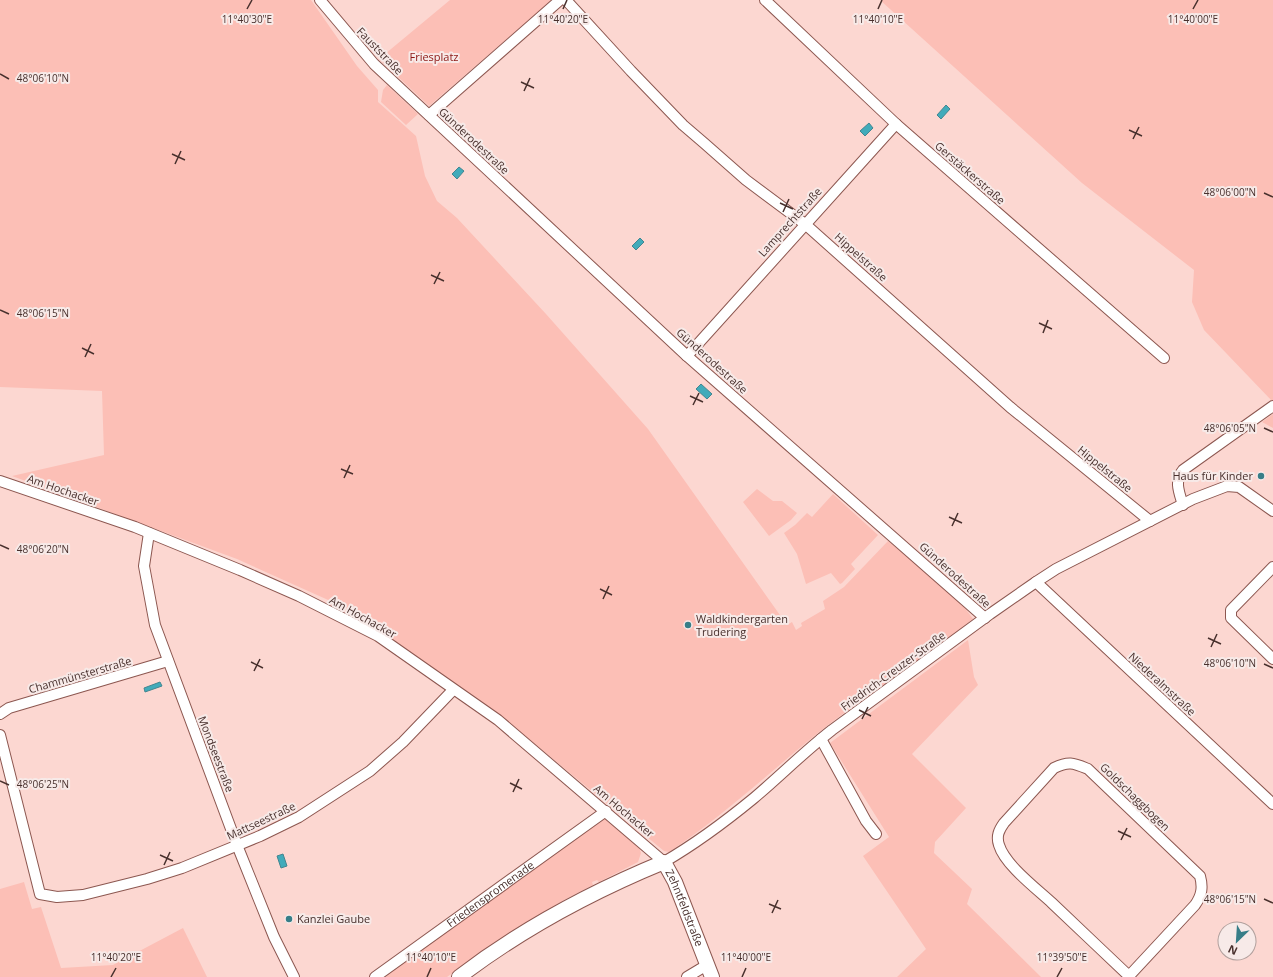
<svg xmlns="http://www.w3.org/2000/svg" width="1273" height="977" font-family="'Open Sans',sans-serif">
	<rect width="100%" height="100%" fill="#fcd7d1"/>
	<!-- green -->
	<path fill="#fcbfb6" d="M 0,0 L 311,0 L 357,66 L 378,90 L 378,102 L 416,136 L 425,176 L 437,201 L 457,218 L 546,314 L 648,429 L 787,625 L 792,622 L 796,630 L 802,626 L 801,623 L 825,609 L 823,601 L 844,587 L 888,541 C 914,563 955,591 973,619 C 926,657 875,689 828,725 C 775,767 726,814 669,852 L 664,851 L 500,715 L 457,686 L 355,612 L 237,559 L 12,476 L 104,455 L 102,391 L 0,387 Z
		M 450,0 L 552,0 L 429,106 L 379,59 Z
		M 880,0 L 1273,0 L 1273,402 L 1204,330 L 1192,302 L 1194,270 L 1082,183 Z
		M 387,85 L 418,114 L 406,125 L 381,102 L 383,90 Z
		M 1273,414 L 1273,428 L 1262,422 Z
		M 757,489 L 773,501 L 782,501 L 797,513 L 791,520 L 769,536 L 743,502 Z
		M 833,494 L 878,535 L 851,564 L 855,569 L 842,583 L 840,584 L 831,573 L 806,584 L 797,554 L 784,533 L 795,525 L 807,513 L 812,517 Z
		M 968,640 L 974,677 L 978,685 L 912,754 L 966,808 L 935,842 L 934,853 L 972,889 L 967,904 L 1041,977 L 897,977 L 926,949 L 863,856 L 889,837 L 830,743 Z
		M 604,818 L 639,847 L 641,853 L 638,862 L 599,882 L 597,880 L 592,882 L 593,885 L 564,900 L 498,940 L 447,977 L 383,977 Z
		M 24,882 L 32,909 L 41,907 L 61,968 L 113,965 L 183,928 L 207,977 L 0,977 L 0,889 Z"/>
	<!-- water -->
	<path fill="#41abba" stroke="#438690" d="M 946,105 L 950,109 L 941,119 L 937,115 Z
		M 869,123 L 873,128 L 865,136 L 860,131 Z
		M 459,167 L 464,171 L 457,179 L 452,174 Z
		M 640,238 L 644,242 L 636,250 L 632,246 Z
		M 701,384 L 712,394 L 707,399 L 696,389 Z
		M 160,682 L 162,686 L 145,692 L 144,688 Z
		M 283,854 L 287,866 L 281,868 L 277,856 Z"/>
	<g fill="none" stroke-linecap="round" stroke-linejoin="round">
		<!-- street casing -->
		<g stroke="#8c5750" stroke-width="12">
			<g id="street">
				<path d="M 320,0 L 374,64 L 687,356 L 985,618"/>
				<path d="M 566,0 L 631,71 L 683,125 L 704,143 L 746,180 L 805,224 L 1010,407 L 1150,521"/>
				<path d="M 765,0 L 896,124 L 1164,358"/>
				<path d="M 429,115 L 560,0"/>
				<path d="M 687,356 L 896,124"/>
				<path d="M 0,481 L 135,527 L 240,570 L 299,596 L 378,636 L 498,720 L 664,862 C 695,844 726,821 754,798 C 780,776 805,751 832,730 L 990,614 L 1036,582 L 1056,569 L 1193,499 L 1227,486 L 1239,487 L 1273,511"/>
				<path d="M 1183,505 C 1179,492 1174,481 1183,470 L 1273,406"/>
				<path d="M 149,533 L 144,566 L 155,625 L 237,845 L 274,937 L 294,977"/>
				<path d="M 1273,567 L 1231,610 L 1231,618 L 1273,659"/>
				<path d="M 1036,582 L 1273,804"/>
				<path d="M 0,714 L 9,708 L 168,661"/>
				<path d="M 0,735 L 40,894 L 57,897 L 83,895 L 147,879 L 182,868 L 260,836 L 299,817 L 370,771 L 403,742 L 453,690"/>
				<path d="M 821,739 L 866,821 L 876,834"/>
				<path d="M 1129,976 L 1195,905 C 1202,895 1203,887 1200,876 L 1088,769 C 1073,763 1069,761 1054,768 L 1004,823 C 999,830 996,836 999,845 C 1005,865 1037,889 1052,903 C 1078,928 1104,952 1130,977"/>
				<path id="s1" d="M 375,977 L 606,811"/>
				<path d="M 687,977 L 707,965"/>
			</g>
		</g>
		<!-- secondary casing -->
		<g stroke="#8c5750" stroke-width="16">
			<g id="secondary">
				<path id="s2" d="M 459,977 C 522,929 591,892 664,862 L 675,882 L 712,977"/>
			</g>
		</g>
		<!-- street -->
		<use href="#street" stroke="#fff" stroke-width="10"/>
		<!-- secondary -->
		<use href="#secondary" stroke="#fff" stroke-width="14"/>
	</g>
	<!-- ticks -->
	<path fill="none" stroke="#48302d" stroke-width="1.5" d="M 247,9 L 252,0M 563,9 L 567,0M 878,9 L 882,0M 1193,9 L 1198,0M 0,74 L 9,79M 521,82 L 534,88M 524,91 L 530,78M 1129,130 L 1142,136M 1133,139 L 1139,127M 172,154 L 185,160M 175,164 L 181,151M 1264,193 L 1273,197M 780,203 L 793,209M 783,212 L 789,199M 431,275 L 444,281M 434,284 L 440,272M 0,310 L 9,314M 1039,323 L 1052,329M 1043,333 L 1048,320M 82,348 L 94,354M 85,357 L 91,344M 690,396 L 703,402M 693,405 L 699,393M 1264,428 L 1273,432M 341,469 L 353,474M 344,478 L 350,465M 949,517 L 962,523M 952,526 L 958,513M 0,545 L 9,549M 600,589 L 612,595M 603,599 L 609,586M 1208,638 L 1221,644M 1211,647 L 1217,634M 251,662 L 263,668M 1264,664 L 1273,668M 254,671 L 260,659M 859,710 L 871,716M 862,719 L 868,707M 0,781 L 9,785M 510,783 L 522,789M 513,792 L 519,779M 1118,831 L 1131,837M 1121,840 L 1127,828M 160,855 L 173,861M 164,865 L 170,852M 1264,899 L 1273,903M 769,904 L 781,909M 772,913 L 778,900M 111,977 L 116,968M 427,977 L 431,968M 742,977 L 746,968M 1057,977 L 1062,968"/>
	<!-- markers -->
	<g fill="#377e88" stroke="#f7eae8" stroke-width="1.5">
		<circle cx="1261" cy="476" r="4"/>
		<circle cx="688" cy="625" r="4"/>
		<circle cx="289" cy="919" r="4"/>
	</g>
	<g text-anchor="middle" stroke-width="4" stroke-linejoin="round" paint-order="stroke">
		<!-- street labels -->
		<g font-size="11" fill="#48302d" stroke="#f7eae8">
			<text transform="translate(380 51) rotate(46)" y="4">Fauststraße</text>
			<text transform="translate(474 141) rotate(43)" y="4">Günderodestraße</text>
			<text transform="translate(970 173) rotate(41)" y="4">Gerstäckerstraße</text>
			<text transform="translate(790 222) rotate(-48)" y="4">Lamprechtstraße</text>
			<text transform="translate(861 257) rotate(42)" y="4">Hippelstraße</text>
			<text transform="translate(712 361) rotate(42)" y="4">Günderodestraße</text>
			<text transform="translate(1105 469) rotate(39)" y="4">Hippelstraße</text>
			<text transform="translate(63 490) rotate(19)" y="4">Am Hochacker</text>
			<text transform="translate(955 575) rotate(42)" y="4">Günderodestraße</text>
			<text transform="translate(363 617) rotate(29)" y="4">Am Hochacker</text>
			<text transform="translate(893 671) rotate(-36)" y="4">Friedrich-Creuzer-Straße</text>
			<text transform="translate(80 675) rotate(-16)" y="4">Chammünsterstraße</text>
			<text transform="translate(1162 684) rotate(43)" y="4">Niederalmstraße</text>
			<text transform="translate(216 754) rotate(69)" y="4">Mondseestraße</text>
			<text transform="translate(1135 797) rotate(44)" y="4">Goldschaggbogen</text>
			<text transform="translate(624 811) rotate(40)" y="4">Am Hochacker</text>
			<text transform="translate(261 821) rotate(-25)" y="4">Mattseestraße</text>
			<text dy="4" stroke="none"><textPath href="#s1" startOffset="142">Friedenspromenade</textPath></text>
			<text dy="4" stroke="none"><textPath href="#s2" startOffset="286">Zehntfeldstraße</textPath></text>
		</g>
		<!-- park labels -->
		<g font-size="11" fill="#8b1613" stroke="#f7eae8">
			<text x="434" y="61">Friesplatz</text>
		</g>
		<!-- poi labels -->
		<g font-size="11" fill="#48302d" stroke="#f7eae8" text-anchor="start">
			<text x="1253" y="480" text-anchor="end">Haus für Kinder</text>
			<text x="696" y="623">Waldkindergarten<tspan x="696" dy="13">Trudering</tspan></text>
			<text x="297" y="923">Kanzlei Gaube</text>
		</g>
	</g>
	<g font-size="10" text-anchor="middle" fill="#48302d" stroke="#f7eae8" stroke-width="4" stroke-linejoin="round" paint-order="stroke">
		<text x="247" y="23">11°40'30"E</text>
		<text x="1193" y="23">11°40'00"E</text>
		<text x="563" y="23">11°40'20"E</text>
		<text x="878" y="23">11°40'10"E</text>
		<text x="43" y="82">48°06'10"N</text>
		<text x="1230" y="196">48°06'00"N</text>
		<text x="43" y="317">48°06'15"N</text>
		<text x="1230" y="432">48°06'05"N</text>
		<text x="43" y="553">48°06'20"N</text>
		<text x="1230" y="667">48°06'10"N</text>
		<text x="43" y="788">48°06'25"N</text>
		<text x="1230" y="903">48°06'15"N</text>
		<text x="116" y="961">11°40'20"E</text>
		<text x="431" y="961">11°40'10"E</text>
		<text x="1062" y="961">11°39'50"E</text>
		<text x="746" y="961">11°40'00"E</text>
	</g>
	<!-- north arrow -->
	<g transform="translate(1237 941) rotate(205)"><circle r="19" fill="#f7eae8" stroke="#b1a09d"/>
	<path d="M0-3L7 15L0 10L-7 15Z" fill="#377e88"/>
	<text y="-6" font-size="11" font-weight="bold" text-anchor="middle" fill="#48302d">N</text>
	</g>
</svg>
